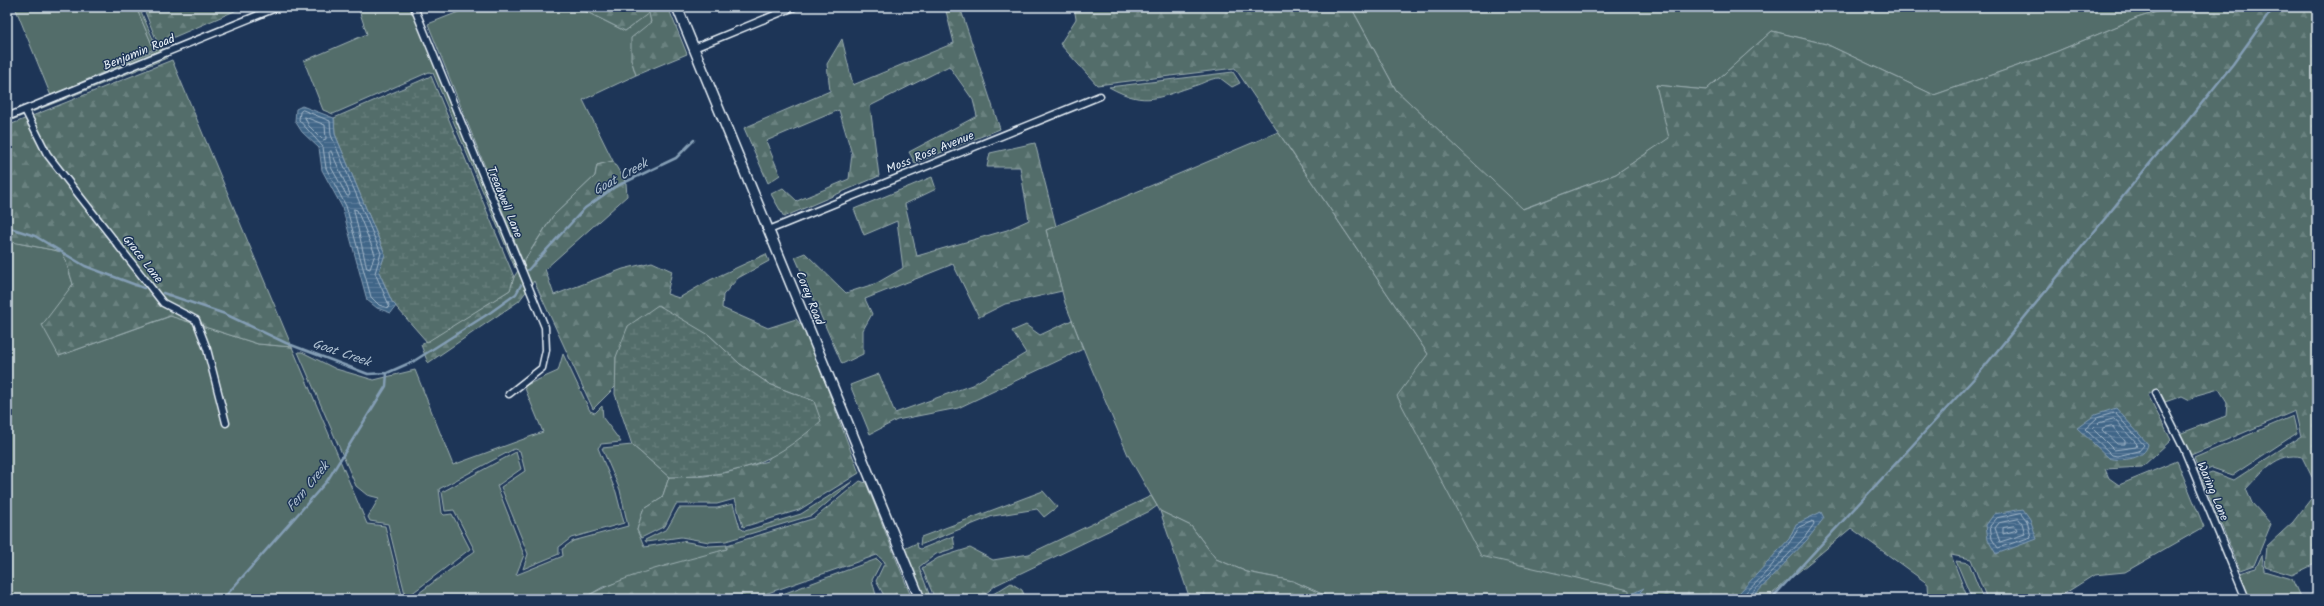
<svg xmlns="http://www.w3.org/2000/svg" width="2324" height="606" font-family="Kalam,sans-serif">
	<defs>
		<pattern id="forest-firs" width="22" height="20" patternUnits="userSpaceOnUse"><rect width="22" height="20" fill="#526d6a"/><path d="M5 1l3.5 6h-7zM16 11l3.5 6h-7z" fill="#6b8280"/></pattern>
		<pattern id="wetland-marsh" width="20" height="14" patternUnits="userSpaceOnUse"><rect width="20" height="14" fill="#526d6a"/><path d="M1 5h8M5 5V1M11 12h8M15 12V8" fill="none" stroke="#6b8280"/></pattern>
		<pattern id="water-rules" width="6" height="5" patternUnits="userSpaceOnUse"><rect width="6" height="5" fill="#416688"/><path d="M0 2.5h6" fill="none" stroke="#5c7c9a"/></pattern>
	</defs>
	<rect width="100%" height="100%" fill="#1d3557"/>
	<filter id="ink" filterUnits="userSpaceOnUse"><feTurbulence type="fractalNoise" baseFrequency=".025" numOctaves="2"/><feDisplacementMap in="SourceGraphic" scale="8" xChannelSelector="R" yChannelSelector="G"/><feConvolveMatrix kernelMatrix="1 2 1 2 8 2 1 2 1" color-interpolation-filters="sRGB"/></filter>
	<g filter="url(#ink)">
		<!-- grass -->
		<path fill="#526d6a" stroke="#9dafb1" d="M 15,7 L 136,7 L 154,49 L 51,96 Z
			M 358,7 L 412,7 L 518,262 L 515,268 L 433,73 L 429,72 L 333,114 L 323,110 L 304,61 L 367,34 Z
			M 471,7 L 577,7 L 625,31 L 649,12 L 651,22 L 631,59 L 636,75 L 583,100 L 613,161 L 597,165 L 595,176 L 553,216 L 523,262 L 428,24 Z
			M 1351,7 L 2173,7 L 2137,18 L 2046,56 L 1934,95 L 1826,44 L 1772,31 L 1706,90 L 1656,85 L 1670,138 L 1616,174 L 1522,209 L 1396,90 Z
			M 1278,132 L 1428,354 L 1481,555 L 1630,590 L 1629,599 L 1333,599 L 1293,581 L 1247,572 L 1216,559 L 1191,526 L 1160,511 L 1128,455 L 1088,360 L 1065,303 L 1046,230 Z
			M 7,241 L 63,252 L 73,284 L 61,302 L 59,356 L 171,316 L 258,344 L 292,347 L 367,524 L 385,526 L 403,599 L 7,599 Z
			M 298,352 L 302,352 L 336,369 L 374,380 L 415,370 L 453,465 L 543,432 L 524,386 L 558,371 L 563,354 L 590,411 L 595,413 L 602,406 L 603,418 L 621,442 L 601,444 L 598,448 L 616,492 L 624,523 L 571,538 L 559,547 L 559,554 L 523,569 L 528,554 L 501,487 L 525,471 L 520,451 L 514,449 L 439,489 L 442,513 L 444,515 L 452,514 L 470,549 L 406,598 L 388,524 L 370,521 L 368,517 L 379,498 L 367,495 L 356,486 Z
			M 2293,416 L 2297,433 L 2233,475 L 2212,468 L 2200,473 L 2194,458 Z
			M 632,445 L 669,477 L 662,498 L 643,510 L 637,530 L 644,547 L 682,541 L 709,546 L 727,545 L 727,549 L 603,587 L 582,599 L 411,599 L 475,551 L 454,510 L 445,511 L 442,492 L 516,452 L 521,469 L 497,486 L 524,555 L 516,575 L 563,556 L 562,549 L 573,541 L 628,526 L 620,490 L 602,448 Z
			M 853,481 L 813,515 L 726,541 L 709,542 L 681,537 L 646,542 L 645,540 L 667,529 L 679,508 L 717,508 L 733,504 L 740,528 L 745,531 L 801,514 Z
			M 2262,555 L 2264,571 L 2292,579 L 2301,599 L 2249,599 L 2239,573 L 2256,568 Z
			M 877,559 L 881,563 L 872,580 L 877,599 L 769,599 Z
			M 1956,561 L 1969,563 L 1983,599 L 1972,599 Z"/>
		<!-- forest -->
		<path fill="url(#forest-firs)" stroke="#9dafb1" d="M 143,7 L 244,7 L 158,44 Z
			M 577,7 L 668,7 L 687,54 L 636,75 L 631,59 L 631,38 L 651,22 L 649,13 L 625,31 Z
			M 945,7 L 960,7 L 1000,129 L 915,163 L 909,152 L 977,116 L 973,100 L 949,66 L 870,106 L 879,176 L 784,217 L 771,194 L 783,188 L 797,201 L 849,179 L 852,154 L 839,110 L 766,141 L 780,175 L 768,183 L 744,128 L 830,91 L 827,64 L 842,39 L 853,85 L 954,43 Z
			M 1074,7 L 1351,7 L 1396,90 L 1523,209 L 1616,174 L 1669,138 L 1656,85 L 1706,90 L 1772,31 L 1826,44 L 1934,95 L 2046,56 L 2137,18 L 2173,7 L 2317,7 L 2317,487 L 2302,457 C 2278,451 2261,473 2246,489 L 2252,503 L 2271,524 L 2254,565 L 2240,570 L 2201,476 L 2212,472 L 2234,480 L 2301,436 L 2295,411 L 2191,455 L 2179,434 L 2226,416 L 2227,402 L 2219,389 L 2197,395 L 2190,400 L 2182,396 L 2165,402 L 2158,388 L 2148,395 L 2171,440 L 2142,467 L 2105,469 L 2109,478 L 2119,485 L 2177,461 L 2204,527 L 2125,572 L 2094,575 L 2056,599 L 1987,599 L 1971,559 L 1951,555 L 1968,599 L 1929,599 L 1928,584 L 1851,528 L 1766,599 L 1629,599 L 1629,590 L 1481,556 L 1397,396 L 1428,354 L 1235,68 L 1097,85 L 1060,44 L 1076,19 Z
			M 162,47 L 167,58 L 7,122 L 7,115 Z
			M 172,60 L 292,347 L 258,344 L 170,316 L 59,356 L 42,325 L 73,284 L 63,252 L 7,241 L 7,126 Z
			M 1035,143 L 1056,226 L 1046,230 L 1062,291 L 1005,304 L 979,317 L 953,264 L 865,299 L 872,314 L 863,330 L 863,354 L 842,364 L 795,257 L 805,253 L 846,293 L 877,283 L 903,268 L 897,221 L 864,235 L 854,209 L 932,177 L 936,189 L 905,204 L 917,256 L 1007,230 L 1029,220 L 1020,167 L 987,167 L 990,153 Z
			M 613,161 L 626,183 L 627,196 L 545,269 L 554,295 L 623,269 L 652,262 L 672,271 L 667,294 L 679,298 L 710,280 L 766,254 L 769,261 L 738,278 L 723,295 L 722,308 L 768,328 L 796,319 L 806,331 L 859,473 L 799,510 L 743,527 L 735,499 L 717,504 L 676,504 L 665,526 L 641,538 L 637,530 L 643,510 L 662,498 L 669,477 L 704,476 L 729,472 L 767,461 L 814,401 L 769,384 L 740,364 L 709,335 L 616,357 L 616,386 L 593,409 L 534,281 L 519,301 L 428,363 L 421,345 L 510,290 L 514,277 L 553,216 L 595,176 L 597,165 Z
			M 1072,320 L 1083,349 L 958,408 L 897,420 L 870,434 L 850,385 L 879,374 L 895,413 L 972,385 L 1026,353 L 1012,331 L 1026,325 L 1040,335 Z
			M 860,481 L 866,483 L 912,599 L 886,599 L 876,581 L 885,562 L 877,555 L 765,594 L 761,599 L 582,599 C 627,573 677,563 727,549 L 727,545 L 815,518 Z
			M 1043,491 L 1057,507 L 1044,517 L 1037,509 L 993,516 L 920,545 L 921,537 Z
			M 2317,491 L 2317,563 L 2292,575 L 2265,567 L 2267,546 L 2293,522 Z
			M 1151,496 L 1157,506 L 1150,511 L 996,585 L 979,599 L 935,599 L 922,568 L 938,558 L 970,548 L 993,560 L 1029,554 Z
			M 1160,511 L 1191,526 L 1216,559 L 1247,572 L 1293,581 L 1333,599 L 1190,599 Z"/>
		<!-- wetland -->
		<path fill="url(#wetland-marsh)" stroke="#9dafb1" d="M 136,7 L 139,7 L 157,48 L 154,49 Z
			M 1233,72 L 1240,83 L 1232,87 L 1220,78 C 1211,78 1206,82 1197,85 C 1158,97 1147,108 1109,87 Z
			M 431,76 L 514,277 L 510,290 L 427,342 L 392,302 L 379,272 L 385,254 L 335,134 L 334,118 Z
			M 658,305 L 709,335 L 740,364 L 769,384 L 814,401 L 821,421 C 770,466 736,476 669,477 L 632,445 L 615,394 L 616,357 L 628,326 Z
			M 953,536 L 955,548 L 936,554 L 919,567 L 931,599 L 924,599 L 904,549 L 917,543 L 918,548 L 921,549 Z
			M 1011,583 L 1022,590 L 1026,599 L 985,599 Z"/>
		<!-- water -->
		<path fill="url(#water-rules)" stroke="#849eb5" d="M 302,106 L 334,118 L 335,134 L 385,254 L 379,272 L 392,302 L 396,306 L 391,313 L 377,308 L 367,300 L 342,207 L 322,170 L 319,148 L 302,132 L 295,121 L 296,109 Z
			M 2116,408 L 2148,444 C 2146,459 2122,462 2109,458 L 2077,428 L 2095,415 Z
			M 2023,509 L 2030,519 L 2037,539 L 1996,554 L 1988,540 L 1986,525 L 1994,514 Z
			M 1821,512 L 1824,518 L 1807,540 L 1751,599 L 1729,599 L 1739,593 L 1756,575 L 1789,539 L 1796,524 Z
			M 1644,588 L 1640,592 L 1659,599 L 1638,599 L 1631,594 Z"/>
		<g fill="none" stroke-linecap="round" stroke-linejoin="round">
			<!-- shore -->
			<path stroke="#a5b9cb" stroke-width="1" d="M 303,110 L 330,121 L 331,135 L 381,253 L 375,273 L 389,305 L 388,308 L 379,305 L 371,297 L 346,206 L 326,168 L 323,147 L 299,120 L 300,112 Z
				M 305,117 L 325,125 L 326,139 L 323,140 L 309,126 Z
				M 331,151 L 350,194 L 349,196 L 347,196 L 331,167 L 329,153 Z
				M 354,209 L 357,210 L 375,254 L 370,269 L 367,268 Z
				M 2115,413 L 2144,445 L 2139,451 L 2117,456 L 2112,455 L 2085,429 L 2097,418 Z
				M 2114,419 L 2137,444 L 2136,447 L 2114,450 L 2093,429 L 2099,423 Z
				M 2112,426 L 2125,441 L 2125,444 L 2117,444 L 2102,430 L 2103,428 Z
				M 2021,513 L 2027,521 L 2031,537 L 1998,548 L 1992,539 L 1990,526 L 1997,518 Z
				M 2019,519 L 2022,523 L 2025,534 L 2000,542 L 1995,528 L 1999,523 Z
				M 2015,526 L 2017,530 L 2003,534 L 2003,528 Z
				M 1737,599 C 1757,586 1788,548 1799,527 L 1813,521 L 1814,524 L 1804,538 L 1750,595 L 1749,599"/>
			<!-- stream -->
			<path stroke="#849eb5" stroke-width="2.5" d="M 7,227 L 35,236 L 85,266 L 144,288
				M 528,270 L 585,208 L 615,187 L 676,158 L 694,140
				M 163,293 L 225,314 L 286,343 L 368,374 L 387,373 L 414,361 L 491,312 L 516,294 L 521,285
				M 223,599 L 327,481 L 386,386 L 387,373
				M 1771,599 L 1980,372 L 2155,157 L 2186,123 L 2233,64 L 2274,7"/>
			<!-- street casing -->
			<g stroke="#e8f1f8" stroke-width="9">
				<path id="street" d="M 414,7 L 545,327 L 546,350 L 542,368 L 509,394
					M 694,48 L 794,7
					M 25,110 L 47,154 L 163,303 L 196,320 L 207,349 L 226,423
					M 7,117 L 278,7
					M 769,230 L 1100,96
					M 2156,393 L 2184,449 L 2246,599"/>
			</g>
			<!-- secondary casing -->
			<g stroke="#e8f1f8" stroke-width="12">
				<path id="secondary" d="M 677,7 L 920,599"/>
			</g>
			<!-- street -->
			<use href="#street" stroke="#1d3557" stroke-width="6"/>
			<!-- secondary -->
			<use href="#secondary" stroke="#1d3557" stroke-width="9"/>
		</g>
	</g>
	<g text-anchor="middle" stroke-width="3" stroke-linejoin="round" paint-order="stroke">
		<!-- street labels -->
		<g font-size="12" fill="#e8f1f8" stroke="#1d3557">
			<text transform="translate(139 52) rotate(-22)" y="4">Benjamin Road</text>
			<text transform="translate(930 152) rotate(-22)" y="4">Moss Rose Avenue</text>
			<text transform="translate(505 202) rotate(68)" y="4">Treadwell Lane</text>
			<text transform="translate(143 259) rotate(52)" y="4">Grace Lane</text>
			<text transform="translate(810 298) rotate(68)" y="4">Corey Road</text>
			<text transform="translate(2213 491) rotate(67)" y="4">Waring Lane</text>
		</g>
		<!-- water labels -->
		<g font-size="13" font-style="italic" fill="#aec0d1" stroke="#1d3557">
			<text transform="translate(620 176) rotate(-29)" y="5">Goat Creek</text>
			<text transform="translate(342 352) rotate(19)" y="5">Goat Creek</text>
			<text transform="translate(307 486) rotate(-51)" y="5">Fern Creek</text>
		</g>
	</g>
	<!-- margin -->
	<rect width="2324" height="606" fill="none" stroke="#1d3557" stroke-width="24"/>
	<rect x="12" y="12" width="2300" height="582" fill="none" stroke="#e8f1f8" stroke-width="1.5" filter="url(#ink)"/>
</svg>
